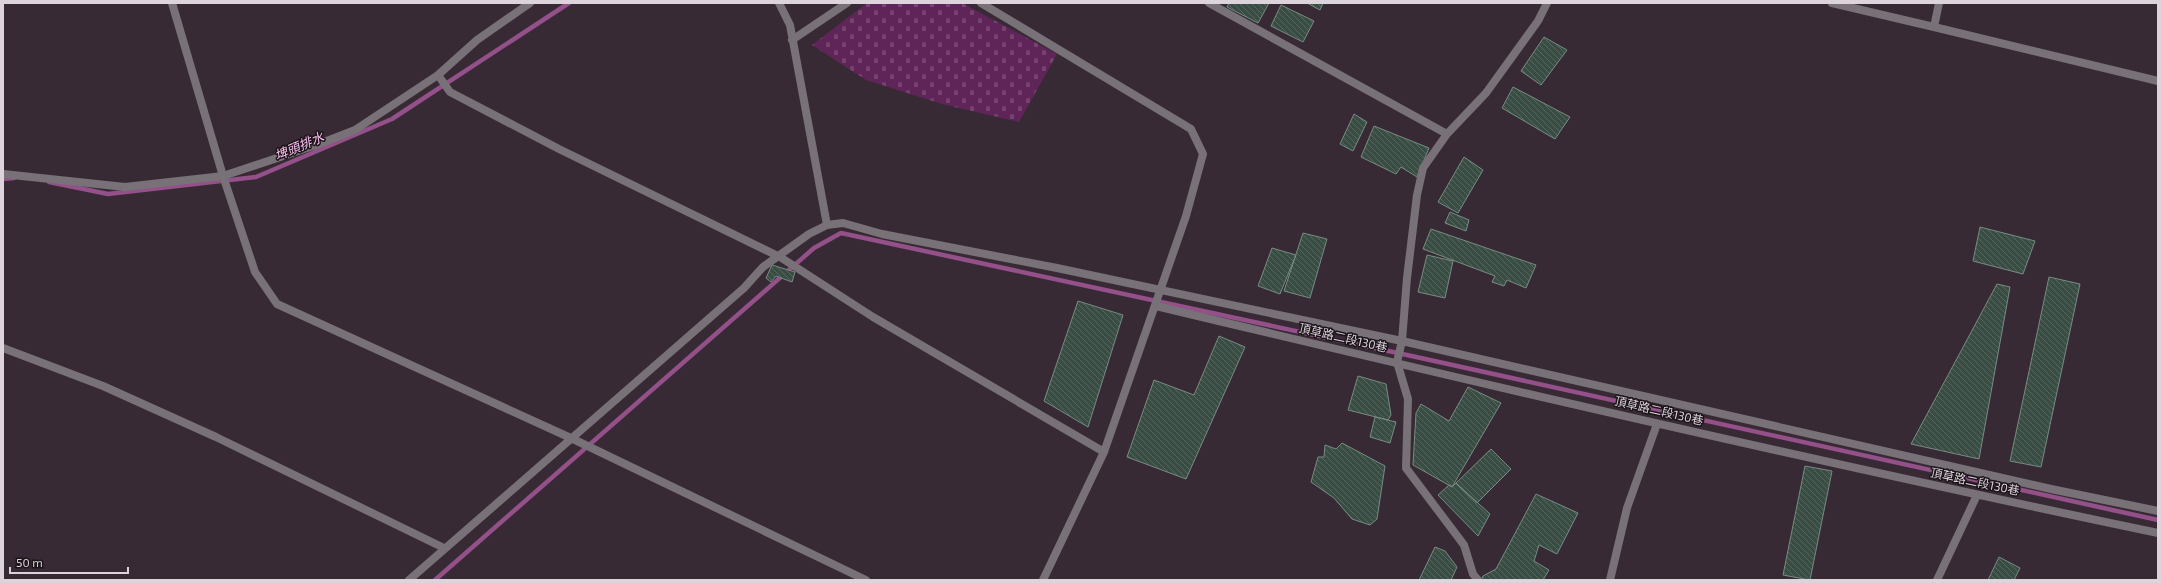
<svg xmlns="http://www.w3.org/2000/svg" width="2161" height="583" font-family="'Exo 2','Noto Sans TC',sans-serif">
	<defs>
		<pattern id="cemetery-stones" width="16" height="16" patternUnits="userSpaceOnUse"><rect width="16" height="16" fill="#5f2458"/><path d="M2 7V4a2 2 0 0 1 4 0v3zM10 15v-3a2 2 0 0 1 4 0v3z" fill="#76436f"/></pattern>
		<pattern id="building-back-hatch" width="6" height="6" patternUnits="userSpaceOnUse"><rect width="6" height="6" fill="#394d44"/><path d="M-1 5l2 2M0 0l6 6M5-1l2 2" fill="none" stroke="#55665e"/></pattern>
	</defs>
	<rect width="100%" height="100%" fill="#382a35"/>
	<!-- cemetery -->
	<path fill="url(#cemetery-stones)" d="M 867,3 L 962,3 L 1057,54 L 1019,122 L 942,104 L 866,80 L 812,45 Z"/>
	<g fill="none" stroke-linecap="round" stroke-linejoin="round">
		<!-- stream -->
		<path stroke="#935089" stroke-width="4.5" d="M 3,179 L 14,178
			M 49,182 L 108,194 L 256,177 L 392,119 L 569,3
			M 435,580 L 814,248 L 841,233 L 1407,355 L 2158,520"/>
	</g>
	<!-- building -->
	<path fill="url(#building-back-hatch)" stroke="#778c82" d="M 1229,3 L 1269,3 L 1258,23 L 1227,7 Z
		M 1307,3 L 1323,3 L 1320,10 Z
		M 1281,5 L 1314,21 L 1303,42 L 1271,26 Z
		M 1544,37 L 1567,50 L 1541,85 L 1521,71 Z
		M 1513,87 L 1570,117 L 1555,139 L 1502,108 Z
		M 1354,114 L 1367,122 L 1353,151 L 1340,144 Z
		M 1374,126 L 1429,148 L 1417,177 L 1401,167 L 1396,174 L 1361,157 Z
		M 1464,157 L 1483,170 L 1458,213 L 1438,202 Z
		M 1450,212 L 1469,220 L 1466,231 L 1445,223 Z
		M 1980,227 L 2035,241 L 2023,274 L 1973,261 Z
		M 1431,229 L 1536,265 L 1526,288 L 1507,280 L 1504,286 L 1492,282 L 1495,276 L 1423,249 Z
		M 1303,233 L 1327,239 L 1310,298 L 1284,291 Z
		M 1272,248 L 1296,255 L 1280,294 L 1258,286 Z
		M 1427,255 L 1453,261 L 1445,298 L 1418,292 Z
		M 772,265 L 795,272 L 792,282 L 776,276 L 771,282 L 766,278 Z
		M 2049,277 L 2080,284 L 2041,467 L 2010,461 Z
		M 1997,284 L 2010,287 L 1979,459 L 1911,444 Z
		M 1078,301 L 1123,315 L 1088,427 L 1044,401 Z
		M 1219,336 L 1245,347 L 1186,479 L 1127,457 L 1154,380 L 1194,395 Z
		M 1358,376 L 1386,384 L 1391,415 L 1388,420 L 1348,410 Z
		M 1468,387 L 1501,403 L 1452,487 L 1413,465 L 1416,413 L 1421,404 L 1449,421 Z
		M 1375,417 L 1396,422 L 1390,443 L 1370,437 Z
		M 1342,443 L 1385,466 L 1377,519 L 1370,525 L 1352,519 L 1334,498 L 1311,482 L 1318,457 L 1324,457 L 1325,445 L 1336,449 Z
		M 1491,449 L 1511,469 L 1477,503 L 1456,483 Z
		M 1805,466 L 1832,471 L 1810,580 L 1783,575 Z
		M 1456,483 L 1490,514 L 1478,536 L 1438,495 L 1449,485 L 1452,487 Z
		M 1536,494 L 1578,513 L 1557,554 L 1539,545 L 1534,561 L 1549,570 L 1543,580 L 1481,580 L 1483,576 L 1496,569 Z
		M 1435,547 L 1445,551 L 1457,567 L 1451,580 L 1419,580 Z
		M 1999,557 L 2020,568 L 2014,580 L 1988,580 Z"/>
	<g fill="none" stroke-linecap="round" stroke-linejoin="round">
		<!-- lane -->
		<path stroke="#787177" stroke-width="8" d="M 1209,3 L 1447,134
			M 1832,3 L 1934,27
			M 3,174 L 125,187 L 223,176 L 319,144 L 355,130 L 438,75 L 477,40 L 530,3
			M 1478,580 L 1473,574 L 1464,545 L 1406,468 L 1408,399 L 1397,362 L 1402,341 L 1407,278 L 1417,195 L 1423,168 L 1447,134 L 1486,93 L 1538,21 L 1547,3
			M 1610,580 L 1627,508 L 1657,424
			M 1937,580 L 1977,495"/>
		<!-- street -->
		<path stroke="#787177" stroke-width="8" d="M 172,3 L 223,176 L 255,272 L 277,304 L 573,439 L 866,580
			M 779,3 L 790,25 L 827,225
			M 981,3 L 1191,129 L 1203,154 L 1186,216 L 1104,452 L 1043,580
			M 1939,3 L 1934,27 L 2158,81
			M 792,40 L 847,3
			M 438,75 L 450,92 L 559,149 L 780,257 L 873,317 L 1104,452
			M 1156,306 C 1489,386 1823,463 2158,533
			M 3,348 L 103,386 L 216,437 L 444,548
			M 409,580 L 744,288 L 763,267 L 809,234 L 827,225 L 843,223 L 882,234 L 1057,268 L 1402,341 L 2051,489 L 2158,511"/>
	</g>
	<g text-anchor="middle" stroke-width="3" stroke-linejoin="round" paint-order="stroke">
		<!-- street labels -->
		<g font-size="12" fill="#ddd3db" stroke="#1b151a">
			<text transform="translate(1343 338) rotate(13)" y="4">頂草路二段130巷</text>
			<text transform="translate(1659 411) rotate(13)" y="4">頂草路二段130巷</text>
			<text transform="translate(1975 482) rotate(12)" y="4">頂草路二段130巷</text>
		</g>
		<!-- water labels -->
		<g font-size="13" font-style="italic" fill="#fac1ef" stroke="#1b151a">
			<text transform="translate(299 146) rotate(-23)" y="5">埤頭排水</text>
		</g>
	</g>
	<!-- border -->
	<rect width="2161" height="583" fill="none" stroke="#ddd3db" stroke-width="8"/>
	<!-- scale -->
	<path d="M10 567v6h118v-6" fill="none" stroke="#ddd3db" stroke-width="2"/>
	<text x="16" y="567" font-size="12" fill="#ddd3db" stroke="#1b151a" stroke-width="3" paint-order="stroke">50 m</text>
</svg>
